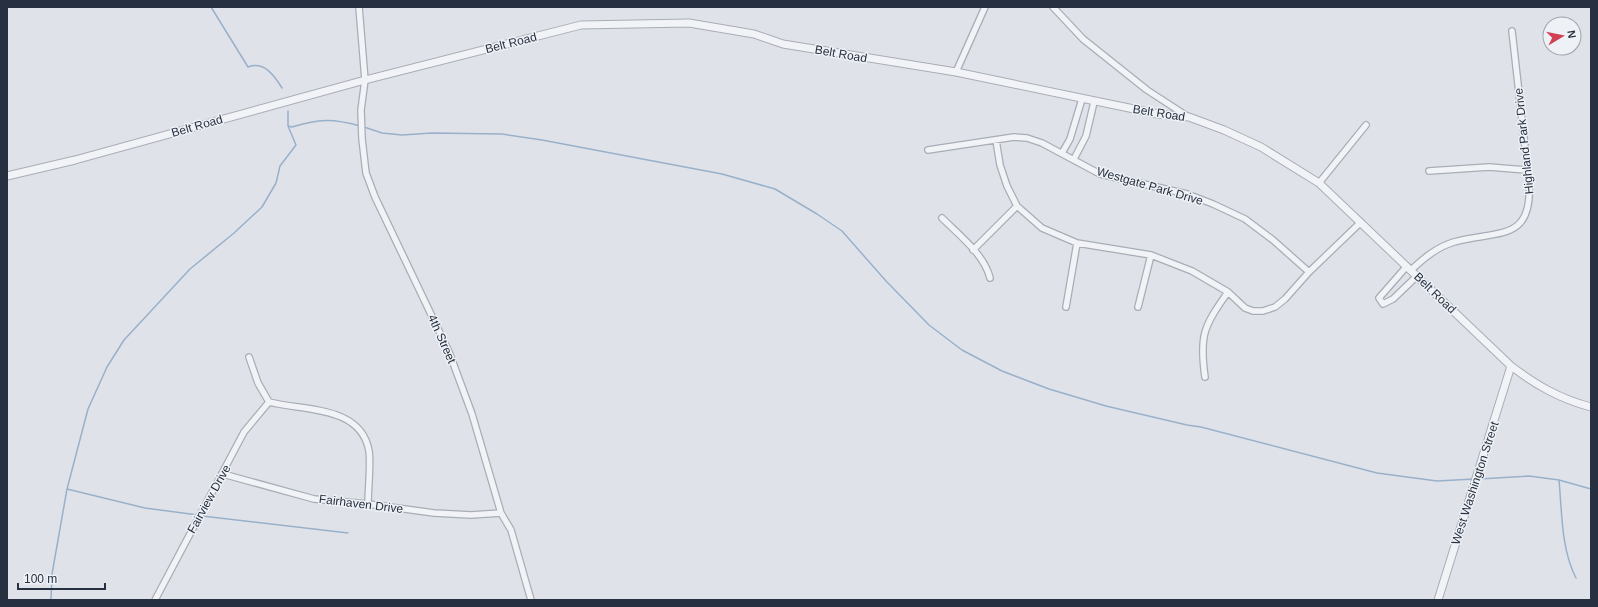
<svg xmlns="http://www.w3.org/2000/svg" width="1598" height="607" font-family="Arial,sans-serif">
	<rect width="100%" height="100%" fill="#dfe3e9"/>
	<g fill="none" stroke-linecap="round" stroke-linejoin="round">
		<!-- stream -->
		<path stroke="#99b0ca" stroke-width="1.5" d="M 211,7 L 248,67 C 264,61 274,75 282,88
			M 288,126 L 292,127 C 319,119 332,118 360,126
			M 364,127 L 382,133 L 402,135 L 432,133 L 502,134 L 542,140 L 722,174 L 775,189 L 817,214 L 842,231 L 886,281 L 929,325 L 962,350 L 1002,371 L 1049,389 L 1106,406 L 1187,425 L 1201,427 L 1377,473 L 1437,481 L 1474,479
			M 1479,479 L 1529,476 L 1559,480 L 1591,489
			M 1559,480 C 1562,512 1561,549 1576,578
			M 67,489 L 145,508 L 198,515
			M 202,516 L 348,533
			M 51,600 L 52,574 L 67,489 L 88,409 L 107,367 L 124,340 L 190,269 L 234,233 L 262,207 L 276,183 L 280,166 L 296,145 L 288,126 L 288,111"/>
		<!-- minor casing -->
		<g stroke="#a8adb6" stroke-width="8">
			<path id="minor" d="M 359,7 L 365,80 L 361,110 L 362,139 L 366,173 L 375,197 L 449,352 L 472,414 L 501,513 L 511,530 L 531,600
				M 1053,7 L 1083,39 L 1147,90 L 1187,116
				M 956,72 L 985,7
				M 996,140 L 1000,165 L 1007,186 L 1017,206 L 1042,228 L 1077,243 L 1151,255 L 1192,271 L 1228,292 L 1245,308 L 1253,311 L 1263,311 L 1275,307 L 1285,299 L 1309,272 L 1361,222
				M 928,150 L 1014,137 L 1027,138 L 1042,143 L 1100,174 L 1187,194 L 1213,204 L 1245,219 L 1273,240 L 1309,272
				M 1062,153 L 1070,139 L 1082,99
				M 1074,159 L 1086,136 L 1094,102
				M 1429,171 L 1489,167 L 1527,170
				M 1319,183 L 1366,125
				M 942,218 C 959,235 984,254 990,278
				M 973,250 L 1017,206
				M 1407,266 L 1379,298 L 1383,304 L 1393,299 L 1417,276
				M 1411,270 C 1424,258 1437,247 1454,242 C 1497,230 1533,243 1529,182 L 1512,31
				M 1066,307 L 1077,243
				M 1138,307 L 1151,255
				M 249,357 L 258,383 L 269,402 C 303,411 361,405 369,451 C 371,464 368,490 368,504
				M 1205,377 C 1199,335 1204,326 1228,292
				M 223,474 L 314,499 L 368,504 L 434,513 L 471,515 L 501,513
				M 155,600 L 244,432 L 269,402"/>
		</g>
		<!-- tertiary casing -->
		<g stroke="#a8adb6" stroke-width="9">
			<path id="tertiary" d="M 7,176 L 75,160 L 365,80 L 581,25 L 689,23 L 754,34 L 783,44 L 956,72 L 1158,114 L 1189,117 L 1224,130 L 1261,147 L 1319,183 L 1511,366 C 1536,385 1560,399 1591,407
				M 1438,600 L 1511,366"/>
		</g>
		<!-- minor -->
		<use href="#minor" stroke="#f2f3f7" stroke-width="5.5"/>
		<!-- tertiary -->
		<use href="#tertiary" stroke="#f2f3f7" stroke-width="7"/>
	</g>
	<g text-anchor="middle" stroke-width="3" stroke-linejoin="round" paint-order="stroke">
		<!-- street labels -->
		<g font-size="12" fill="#273040" stroke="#eef1f6">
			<text transform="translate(511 43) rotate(-14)" y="4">Belt Road</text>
			<text transform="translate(841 54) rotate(10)" y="4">Belt Road</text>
			<text transform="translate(1159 113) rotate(9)" y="4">Belt Road</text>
			<text transform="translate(197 126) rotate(-16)" y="4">Belt Road</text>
			<text transform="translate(1524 141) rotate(-96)" y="4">Highland Park Drive</text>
			<text transform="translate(1150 186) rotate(16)" y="4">Westgate Park Drive</text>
			<text transform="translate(1435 293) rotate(44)" y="4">Belt Road</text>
			<text transform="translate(442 339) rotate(66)" y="4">4th Street</text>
			<text transform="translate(1475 483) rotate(-72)" y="4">West Washington Street</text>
			<text transform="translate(209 499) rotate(-61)" y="4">Fairview Drive</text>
			<text transform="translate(361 504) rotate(7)" y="4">Fairhaven Drive</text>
		</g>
	</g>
	<!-- border -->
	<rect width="1598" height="607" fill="none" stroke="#273040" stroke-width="16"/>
	<!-- north arrow -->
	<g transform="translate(1562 36) rotate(80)"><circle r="19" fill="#eef1f6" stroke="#9ea4ad"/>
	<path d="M0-3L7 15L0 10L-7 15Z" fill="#d14053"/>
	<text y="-6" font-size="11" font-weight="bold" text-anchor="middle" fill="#273040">N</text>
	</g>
	<!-- scale -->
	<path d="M18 583v6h87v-6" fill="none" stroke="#273040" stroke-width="2"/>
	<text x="24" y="583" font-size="12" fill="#273040" stroke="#eef1f6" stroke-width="3" paint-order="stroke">100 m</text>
</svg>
